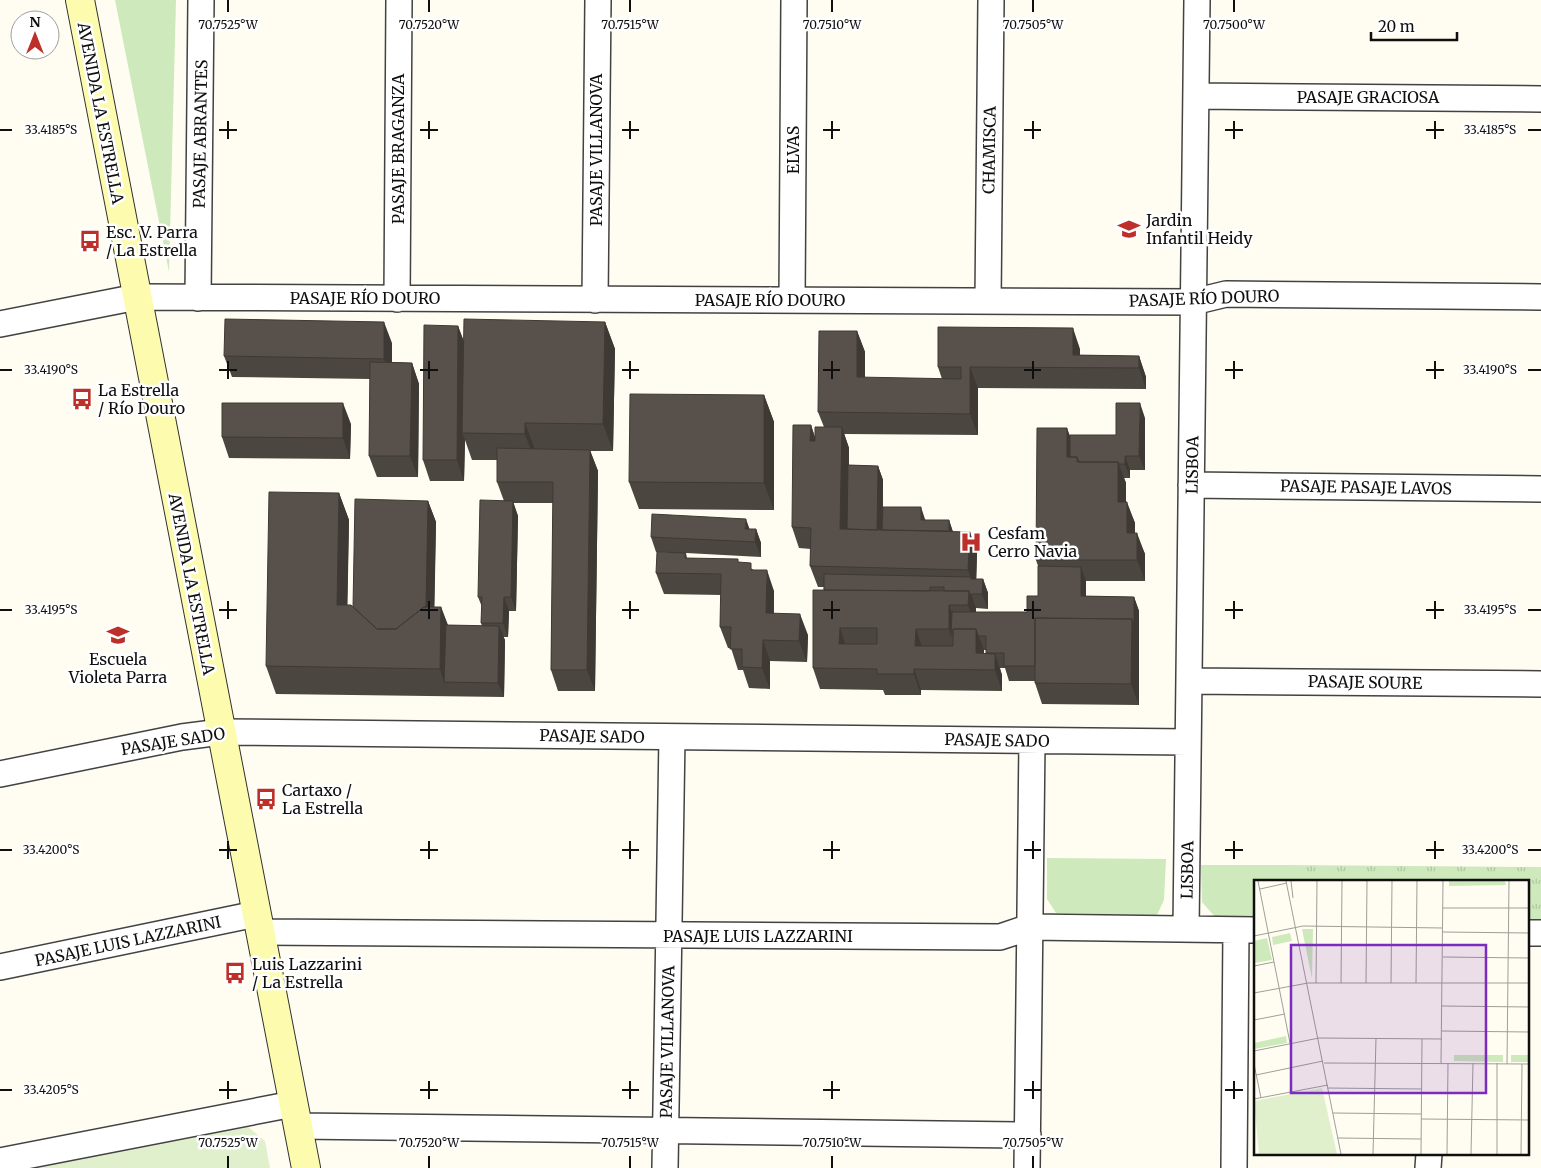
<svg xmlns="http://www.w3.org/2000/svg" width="1541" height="1168" font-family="Merriweather,serif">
	<defs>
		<pattern id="grass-tufts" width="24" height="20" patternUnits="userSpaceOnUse" patternTransform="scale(1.25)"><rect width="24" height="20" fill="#cee9bb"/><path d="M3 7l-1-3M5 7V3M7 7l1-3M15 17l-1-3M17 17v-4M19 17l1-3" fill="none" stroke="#b0c7a0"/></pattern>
	</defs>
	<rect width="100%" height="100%" fill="#fffdf1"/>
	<!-- grass -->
	<path fill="url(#grass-tufts)" d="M 1288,865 L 1541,867 L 1541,919 L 1527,919 L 1527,882 L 1288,882 Z"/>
	<!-- park -->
	<path fill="#cee9bb" d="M 115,0 L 176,0 L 169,272 Z
		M 1047,858 L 1166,859 L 1164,900 L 1157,915 L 1056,913 L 1047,899 Z
		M 1201,865 L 1288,865 L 1288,882 L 1255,882 L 1255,918 L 1216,918 L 1202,902 Z"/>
	<!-- pitch -->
	<path fill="#e0f0cd" d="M 247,1126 L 265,1141 L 270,1168 L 35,1168 Z"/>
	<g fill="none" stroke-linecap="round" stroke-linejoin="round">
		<!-- street casing -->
		<g stroke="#424242" stroke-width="28">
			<path id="street" d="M 1196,96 L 1541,99
				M 198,298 L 201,0
				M 397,299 L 399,0
				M 595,300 L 598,0
				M 792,300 L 794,0
				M 988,301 L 991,0
				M 0,324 L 137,297 L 1193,302 L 1226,294 L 1541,297
				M 1191,485 L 1541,489
				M 1189,681 L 1541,684
				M 0,774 L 182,737 L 221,732 L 1188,742
				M 1186,929 L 1197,0
				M 260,932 L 1000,937 L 1030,927 L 1255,930
				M 1527,933 L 1541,933
				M 0,967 L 256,914
				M 298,1126 L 1028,1135
				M 0,1161 L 293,1104
				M 665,1168 L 672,737
				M 1027,1168 L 1032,741
				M 1234,1168 L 1236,930
				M 1428,1168 L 1429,1154"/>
		</g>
		<!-- secondary casing -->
		<g stroke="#313131" stroke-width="30">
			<path id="secondary" d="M 80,0 L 306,1168"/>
		</g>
		<!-- street -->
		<use href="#street" stroke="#fff" stroke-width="25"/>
		<!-- secondary -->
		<use href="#secondary" stroke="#fdfcae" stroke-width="28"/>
	</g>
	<!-- wall -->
	<path fill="#4c4640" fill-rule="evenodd" d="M 605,322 L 615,349 L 613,451 L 590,451 L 598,471 L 595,691 L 558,691 L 551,670 L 553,503 L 513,503 L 518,516 L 516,611 L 509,611 L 508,637 L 503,637 L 505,640 L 504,697 L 276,694 L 266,666 L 339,493 L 349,520 L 347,605 L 353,607 L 428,501 L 436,522 L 434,607 L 441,607 L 448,625 L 482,626 L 481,623 L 482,607 L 478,597 L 504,501 L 497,482 L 497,460 L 472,460 L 465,440 L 464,481 L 430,481 L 423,460 L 458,326 L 464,342 Z
		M 857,331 L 865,352 L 865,378 L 942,379 L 938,367 L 1080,349 L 1080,355 L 1139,356 L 1146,377 L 1146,389 L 978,388 L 978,435 L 844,434 L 849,448 L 849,465 L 878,466 L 883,480 L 883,507 L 926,520 L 949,520 L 953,532 L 977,553 L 976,579 L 983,579 L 988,593 L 988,609 L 976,608 L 976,612 L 1027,612 L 1038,596 L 1038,566 L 1036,560 L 1070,435 L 1116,435 L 1145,418 L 1145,470 L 1130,470 L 1130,478 L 1124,478 L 1126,483 L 1126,502 L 1135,523 L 1135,533 L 1145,554 L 1145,581 L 1086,581 L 1086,596 L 1134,597 L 1139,611 L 1139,705 L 1042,704 L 1035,683 L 1035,681 L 1009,681 L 1005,668 L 1000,668 L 1002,675 L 1002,691 L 921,690 L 921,695 L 885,695 L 883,690 L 820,689 L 813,668 L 824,587 L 818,587 L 810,566 L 811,549 L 799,548 L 792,527 L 811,425 L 815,438 L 824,427 L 818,412 ZM 984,650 L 986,650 L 986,654 L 984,654 Z
		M 392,343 L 392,362 L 412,363 L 419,384 L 418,477 L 377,477 L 369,456 L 370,379 L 232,377 L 224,356 Z
		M 764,395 L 774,422 L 774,510 L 639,509 L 629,482 Z
		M 351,424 L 350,459 L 229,458 L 222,437 Z
		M 749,529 L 756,529 L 761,543 L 761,557 L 686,553 L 687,558 L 739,562 L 754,570 L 774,591 L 774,613 L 808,635 L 807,662 L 770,661 L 770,689 L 749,688 L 743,670 L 738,670 L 731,648 L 728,648 L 720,627 L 721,595 L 664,594 L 656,573 L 673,552 L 656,552 L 651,537 Z"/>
	<!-- shaded-wall -->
	<path fill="#3e3934" d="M 384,322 L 392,343 L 392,380 L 384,359 Z
		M 605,322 L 615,349 L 613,451 L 603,424 Z
		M 458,326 L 466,347 L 462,433 L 465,440 L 464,481 L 457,460 Z
		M 1073,328 L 1080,349 L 1080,368 L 1073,355 Z
		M 857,331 L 865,352 L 865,398 L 857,377 Z
		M 1139,356 L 1146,377 L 1146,389 L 1139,368 Z
		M 412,363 L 419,384 L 418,477 L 410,456 Z
		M 970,367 L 978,388 L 978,435 L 970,414 Z
		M 764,395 L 774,422 L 774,510 L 764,483 Z
		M 343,403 L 351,424 L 350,459 L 343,438 Z
		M 1140,403 L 1145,418 L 1145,470 L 1139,456 Z
		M 525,423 L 535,450 L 535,461 L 525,434 Z
		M 811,425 L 818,446 L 810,441 Z
		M 842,427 L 849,448 L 848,530 L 840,529 Z
		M 1067,428 L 1075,449 L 1075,463 L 1067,457 Z
		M 590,450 L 598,471 L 595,691 L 587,670 Z
		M 1125,456 L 1130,470 L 1130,478 L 1125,464 Z
		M 1118,462 L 1126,483 L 1126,523 L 1118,502 Z
		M 878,466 L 883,480 L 882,545 L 877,530 Z
		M 339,493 L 349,520 L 347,632 L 337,605 Z
		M 428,501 L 436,522 L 434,634 L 398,636 Z
		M 513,501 L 518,516 L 516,611 L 511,597 Z
		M 1127,502 L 1135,523 L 1135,554 L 1127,533 Z
		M 921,507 L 926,522 L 921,520 Z
		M 746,519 L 751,533 L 751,543 L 745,529 Z
		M 949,520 L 954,535 L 949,538 Z
		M 756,529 L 761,543 L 761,557 L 755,542 Z
		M 970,532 L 977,553 L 976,593 L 968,570 Z
		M 1137,533 L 1145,554 L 1145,581 L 1137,560 Z
		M 1081,567 L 1086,581 L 1086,610 L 1081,596 Z
		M 767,570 L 774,591 L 773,634 L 766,613 Z
		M 983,579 L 988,593 L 988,609 L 982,594 Z
		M 969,591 L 971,594 L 976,608 L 976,626 L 968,605 Z
		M 504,597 L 509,611 L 508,637 L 503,623 Z
		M 1134,597 L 1139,611 L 1139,705 L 1131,684 L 1132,619 Z
		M 949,605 L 957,626 L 951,636 L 949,629 Z
		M 441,607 L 451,634 L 444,682 L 440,669 Z
		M 800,614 L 808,635 L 807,662 L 799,641 Z
		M 499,626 L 505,640 L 504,697 L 498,683 Z
		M 840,628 L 847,649 L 839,644 Z
		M 916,629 L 923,650 L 915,646 Z
		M 976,629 L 984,650 L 983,670 L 976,653 Z
		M 763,640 L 770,661 L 770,689 L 762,668 Z
		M 995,654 L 1002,675 L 1002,691 L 995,670 Z
		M 914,669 L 921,690 L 921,695 L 914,674 Z"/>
	<!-- building -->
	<path fill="#58514b" stroke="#3e3934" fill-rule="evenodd" d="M 225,319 L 384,322 L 384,359 L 224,356 Z
		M 464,319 L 605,322 L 603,424 L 525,423 L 525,434 L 462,433 Z
		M 424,325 L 458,326 L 457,460 L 423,460 Z
		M 938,327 L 1073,328 L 1073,355 L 1139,356 L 1139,368 L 970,367 L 970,414 L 818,412 L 819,331 L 857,331 L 857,377 L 961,379 L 961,367 L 938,367 Z
		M 370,362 L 412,363 L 410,456 L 369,456 Z
		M 630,394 L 764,395 L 764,483 L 629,482 Z
		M 222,403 L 343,403 L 343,438 L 222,437 Z
		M 1116,403 L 1140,403 L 1139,456 L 1125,456 L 1125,464 L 1119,464 L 1118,462 L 1079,462 L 1077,457 L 1070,457 L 1070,435 L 1116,435 Z
		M 793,425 L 811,425 L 810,441 L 815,441 L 815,427 L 842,427 L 840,529 L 970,532 L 968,570 L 810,566 L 811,528 L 792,527 Z
		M 1037,428 L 1067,428 L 1067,457 L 1077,457 L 1077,462 L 1118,462 L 1118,502 L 1127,502 L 1127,533 L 1137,533 L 1137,560 L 1036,560 Z
		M 497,448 L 590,450 L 587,670 L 551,670 L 553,482 L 497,482 Z
		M 848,465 L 878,466 L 877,530 L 847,529 Z
		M 269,492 L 339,493 L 337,605 L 351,605 L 377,629 L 396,629 L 424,607 L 441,607 L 440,669 L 266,666 Z
		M 355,499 L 428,501 L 426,607 L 424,607 L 396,629 L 377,629 L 353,607 Z
		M 480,500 L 513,501 L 511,597 L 504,597 L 503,623 L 481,623 L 482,597 L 478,597 Z
		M 883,507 L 921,507 L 921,520 L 949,520 L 949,531 L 882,530 Z
		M 652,514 L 746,519 L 745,529 L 756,529 L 755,542 L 651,537 Z
		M 657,552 L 685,553 L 685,558 L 738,559 L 738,562 L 751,563 L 751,570 L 767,570 L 766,613 L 800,614 L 799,641 L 763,640 L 762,668 L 742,667 L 742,649 L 730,649 L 731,627 L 720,627 L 721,574 L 656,573 Z
		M 1038,566 L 1081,567 L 1081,596 L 1134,597 L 1134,626 L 1132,619 L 1035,618 L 1035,666 L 1004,666 L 1004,653 L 986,653 L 986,636 L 978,636 L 976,629 L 953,629 L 953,636 L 951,636 L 952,612 L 1027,612 L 1027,596 L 1038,596 Z
		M 824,574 L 971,577 L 971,579 L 983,579 L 982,594 L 971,594 L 971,598 L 969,591 L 944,591 L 944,587 L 930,587 L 930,591 L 824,590 Z
		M 813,590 L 969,591 L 968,605 L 949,605 L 949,629 L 916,629 L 915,646 L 953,646 L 953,629 L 976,629 L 976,653 L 995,654 L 995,670 L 914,669 L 914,674 L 877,674 L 877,669 L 813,668 ZM 840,628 L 877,628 L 877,644 L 839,644 Z
		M 1035,618 L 1132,619 L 1131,684 L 1035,683 Z
		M 446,625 L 499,626 L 498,683 L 444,682 Z"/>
	<!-- ticks -->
	<path fill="none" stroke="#0f0f0f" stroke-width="2" d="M 228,0 L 228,12M 429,0 L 429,12M 630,0 L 630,12M 832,0 L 832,12M 1033,0 L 1033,12M 1234,0 L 1234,12M 228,121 L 228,139M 429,121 L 429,139M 630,121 L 630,139M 832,121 L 832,139M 1033,121 L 1033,139M 1234,121 L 1234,139M 1435,121 L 1435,139M 0,130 L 12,130M 219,130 L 237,130M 420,130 L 438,130M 622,130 L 639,130M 823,130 L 840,130M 1024,130 L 1041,130M 1225,130 L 1243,130M 1426,130 L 1444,130M 1528,130 L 1541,130M 228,361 L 228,379M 429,361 L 429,379M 630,361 L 630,379M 832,361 L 832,379M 1033,361 L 1033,379M 1234,361 L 1234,379M 1435,361 L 1435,379M 0,370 L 12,370M 219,370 L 237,370M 420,370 L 438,370M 622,370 L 639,370M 823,370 L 840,370M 1024,370 L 1041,370M 1225,370 L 1243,370M 1426,370 L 1444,370M 1528,370 L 1541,370M 228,601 L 228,619M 429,601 L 429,619M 630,601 L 630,619M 832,601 L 832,619M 1033,601 L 1033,619M 1234,601 L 1234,619M 1435,601 L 1435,619M 0,610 L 12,610M 219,610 L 237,610M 420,610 L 438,610M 622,610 L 639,610M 823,610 L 840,610M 1024,610 L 1041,610M 1225,610 L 1243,610M 1426,610 L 1444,610M 1528,610 L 1541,610M 228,841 L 228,859M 429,841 L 429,859M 630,841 L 630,859M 832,841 L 832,859M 1033,841 L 1033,859M 1234,841 L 1234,859M 1435,841 L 1435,859M 0,850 L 12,850M 219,850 L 237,850M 420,850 L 438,850M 622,850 L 639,850M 823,850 L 840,850M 1024,850 L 1041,850M 1225,850 L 1243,850M 1426,850 L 1444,850M 1528,850 L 1541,850M 228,1081 L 228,1099M 429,1081 L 429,1099M 630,1081 L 630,1099M 832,1081 L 832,1099M 1033,1081 L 1033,1099M 1234,1081 L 1234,1099M 0,1090 L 12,1090M 219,1090 L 237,1090M 420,1090 L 438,1090M 622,1090 L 639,1090M 823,1090 L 840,1090M 1024,1090 L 1041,1090M 1225,1090 L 1243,1090M 228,1156 L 228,1168M 429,1156 L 429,1168M 630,1156 L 630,1168M 832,1156 L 832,1168M 1033,1156 L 1033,1168"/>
	<!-- icons -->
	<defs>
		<g id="school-bare" transform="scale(1.725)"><path d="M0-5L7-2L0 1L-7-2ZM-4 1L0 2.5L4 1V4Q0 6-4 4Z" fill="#bd3029" stroke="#fff" stroke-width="2.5" paint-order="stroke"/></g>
		<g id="bus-bare" transform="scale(1.725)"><path d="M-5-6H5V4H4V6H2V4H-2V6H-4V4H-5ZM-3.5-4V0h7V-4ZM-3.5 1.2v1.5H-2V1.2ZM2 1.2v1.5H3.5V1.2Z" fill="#bd3029" stroke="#fff" stroke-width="2.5" paint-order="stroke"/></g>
		<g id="hospital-bare" transform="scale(1.725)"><path d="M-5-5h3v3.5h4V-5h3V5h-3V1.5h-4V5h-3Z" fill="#bd3029" stroke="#fff" stroke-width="2.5" paint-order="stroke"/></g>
	</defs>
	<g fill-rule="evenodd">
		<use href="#school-bare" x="1129" y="229"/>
		<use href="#bus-bare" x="90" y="241"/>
		<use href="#bus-bare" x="82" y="399"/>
		<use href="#hospital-bare" x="971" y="542"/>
		<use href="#school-bare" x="118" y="635"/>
		<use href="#bus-bare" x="266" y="799"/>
		<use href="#bus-bare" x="235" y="973"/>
	</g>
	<g text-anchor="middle" stroke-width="5" stroke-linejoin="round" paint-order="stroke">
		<!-- street labels -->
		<g font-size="16" fill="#0f0f0f" stroke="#fff">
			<text x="1368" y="103">PASAJE GRACIOSA</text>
			<text transform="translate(101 113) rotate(79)" y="6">AVENIDA LA ESTRELLA</text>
			<text transform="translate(200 134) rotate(-89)" y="6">PASAJE ABRANTES</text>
			<text transform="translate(398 149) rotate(-90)" y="6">PASAJE BRAGANZA</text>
			<text transform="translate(596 150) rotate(-90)" y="6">PASAJE VILLANOVA</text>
			<text transform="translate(793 150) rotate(-90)" y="6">ELVAS</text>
			<text transform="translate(989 150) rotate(-89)" y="6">CHAMISCA</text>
			<text x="365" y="304">PASAJE RÍO DOURO</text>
			<text transform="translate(1204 298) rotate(-2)" y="6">PASAJE RÍO DOURO</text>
			<text x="770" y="306">PASAJE RÍO DOURO</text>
			<text transform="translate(1192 465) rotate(-89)" y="6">LISBOA</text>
			<text transform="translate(1366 487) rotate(1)" y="6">PASAJE PASAJE LAVOS</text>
			<text transform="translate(192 584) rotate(79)" y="6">AVENIDA LA ESTRELLA</text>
			<text transform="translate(1365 682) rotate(1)" y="6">PASAJE SOURE</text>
			<text transform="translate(592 736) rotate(1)" y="6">PASAJE SADO</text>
			<text transform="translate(997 740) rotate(1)" y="6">PASAJE SADO</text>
			<text transform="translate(173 741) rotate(-9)" y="6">PASAJE SADO</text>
			<text transform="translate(1187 870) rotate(-89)" y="6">LISBOA</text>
			<text x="758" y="942">PASAJE LUIS LAZZARINI</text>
			<text transform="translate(128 941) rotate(-12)" y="6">PASAJE LUIS LAZZARINI</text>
			<text transform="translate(667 1042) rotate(-89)" y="6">PASAJE VILLANOVA</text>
		</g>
		<!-- poi labels -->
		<g font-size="16" fill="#0f0f0f" stroke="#fff" text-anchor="start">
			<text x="1146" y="226">Jardin<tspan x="1146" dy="18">Infantil Heidy</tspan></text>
			<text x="106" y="238">Esc. V. Parra<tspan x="106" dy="18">/ La Estrella</tspan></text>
			<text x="98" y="396">La Estrella<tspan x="98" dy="18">/ Río Douro</tspan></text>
			<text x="988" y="539">Cesfam<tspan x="988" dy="18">Cerro Navia</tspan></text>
			<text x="118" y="665" text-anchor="middle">Escuela<tspan x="118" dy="18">Violeta Parra</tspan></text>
			<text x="282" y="796">Cartaxo /<tspan x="282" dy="18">La Estrella</tspan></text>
			<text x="252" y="970">Luis Lazzarini<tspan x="252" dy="18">/ La Estrella</tspan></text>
		</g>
	</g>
	<!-- overview -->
	<g transform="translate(1254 880)">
		<rect width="275" height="275" fill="#fffdf1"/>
		<path d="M 200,175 L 249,175 L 249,182 L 200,181 ZM 257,175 L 275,175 L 275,182 L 257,182 Z" fill="#cee9bb"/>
		<path d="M 195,1 L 251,1 L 252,5 L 195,6 ZM 48,49 L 59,49 L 58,99 ZM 36,53 L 38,61 L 19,65 L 18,57 ZM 13,58 L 18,80 L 0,83 L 0,61 ZM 32,156 L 33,163 L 0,169 L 0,163 Z" fill="#cee9bb"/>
		<path d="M 68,208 L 83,274 L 5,274 L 0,221 Z" fill="#e0f0cd"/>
		<path fill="none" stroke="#9f9e97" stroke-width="1" d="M 4,1 L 36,163M 32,1 L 87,274M 37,1 L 39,18M 6,9 L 33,3M 189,28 L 275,28M 189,52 L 275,53M 0,56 L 49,46 L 189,48M 189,77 L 275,78M 0,86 L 20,82M 62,103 L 63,1M 87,103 L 88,1M 112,103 L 113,1M 137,103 L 138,1M 162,103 L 163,1M 0,113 L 54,103 L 275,103M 188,126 L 275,127M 0,140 L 31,134M 188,151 L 275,152M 0,171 L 65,158 L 188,159M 70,183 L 275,184M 187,183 L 189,1M 0,184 L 7,218M 253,184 L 255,1M 2,195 L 69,181M 74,208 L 167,209M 0,219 L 74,205M 79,233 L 167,234M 167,239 L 275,240M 84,258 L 167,259M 119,274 L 122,158M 167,274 L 168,159M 193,274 L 194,183M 217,274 L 219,183M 243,274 L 243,183M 267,274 L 268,184"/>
		<path fill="#7b2cbf" fill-opacity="0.15" stroke="#7b2cbf" stroke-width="2.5" d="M 37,65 L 232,65 L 232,213 L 37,213 Z"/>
		<rect width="275" height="275" fill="none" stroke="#0f0f0f" stroke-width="2.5"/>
	</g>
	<g font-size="12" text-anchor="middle" fill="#0f0f0f" stroke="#fff" stroke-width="5" stroke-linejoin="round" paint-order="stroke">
		<text x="228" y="29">70.7525°W</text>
		<text x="429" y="29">70.7520°W</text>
		<text x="630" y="29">70.7515°W</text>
		<text x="832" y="29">70.7510°W</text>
		<text x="1033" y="29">70.7505°W</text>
		<text x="1234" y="29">70.7500°W</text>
		<text x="51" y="134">33.4185°S</text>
		<text x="1490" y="134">33.4185°S</text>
		<text x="51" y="374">33.4190°S</text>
		<text x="1490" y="374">33.4190°S</text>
		<text x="51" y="614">33.4195°S</text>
		<text x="1490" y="614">33.4195°S</text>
		<text x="51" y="854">33.4200°S</text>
		<text x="1490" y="854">33.4200°S</text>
		<text x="51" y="1094">33.4205°S</text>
		<text x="228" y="1147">70.7525°W</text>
		<text x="429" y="1147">70.7520°W</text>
		<text x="630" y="1147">70.7515°W</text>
		<text x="832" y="1147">70.7510°W</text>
		<text x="1033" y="1147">70.7505°W</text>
	</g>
	<!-- north arrow -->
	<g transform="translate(35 35)"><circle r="24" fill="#ffffff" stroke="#9f9f9f"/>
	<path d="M0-4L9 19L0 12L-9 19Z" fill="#bd3029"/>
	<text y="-8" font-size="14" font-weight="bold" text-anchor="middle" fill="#0f0f0f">N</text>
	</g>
	<!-- scale -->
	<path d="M1371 32v8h86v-8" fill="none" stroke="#0f0f0f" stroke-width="2.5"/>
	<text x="1378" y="32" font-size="15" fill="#0f0f0f" stroke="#ffffff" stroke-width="4" paint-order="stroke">20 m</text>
</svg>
